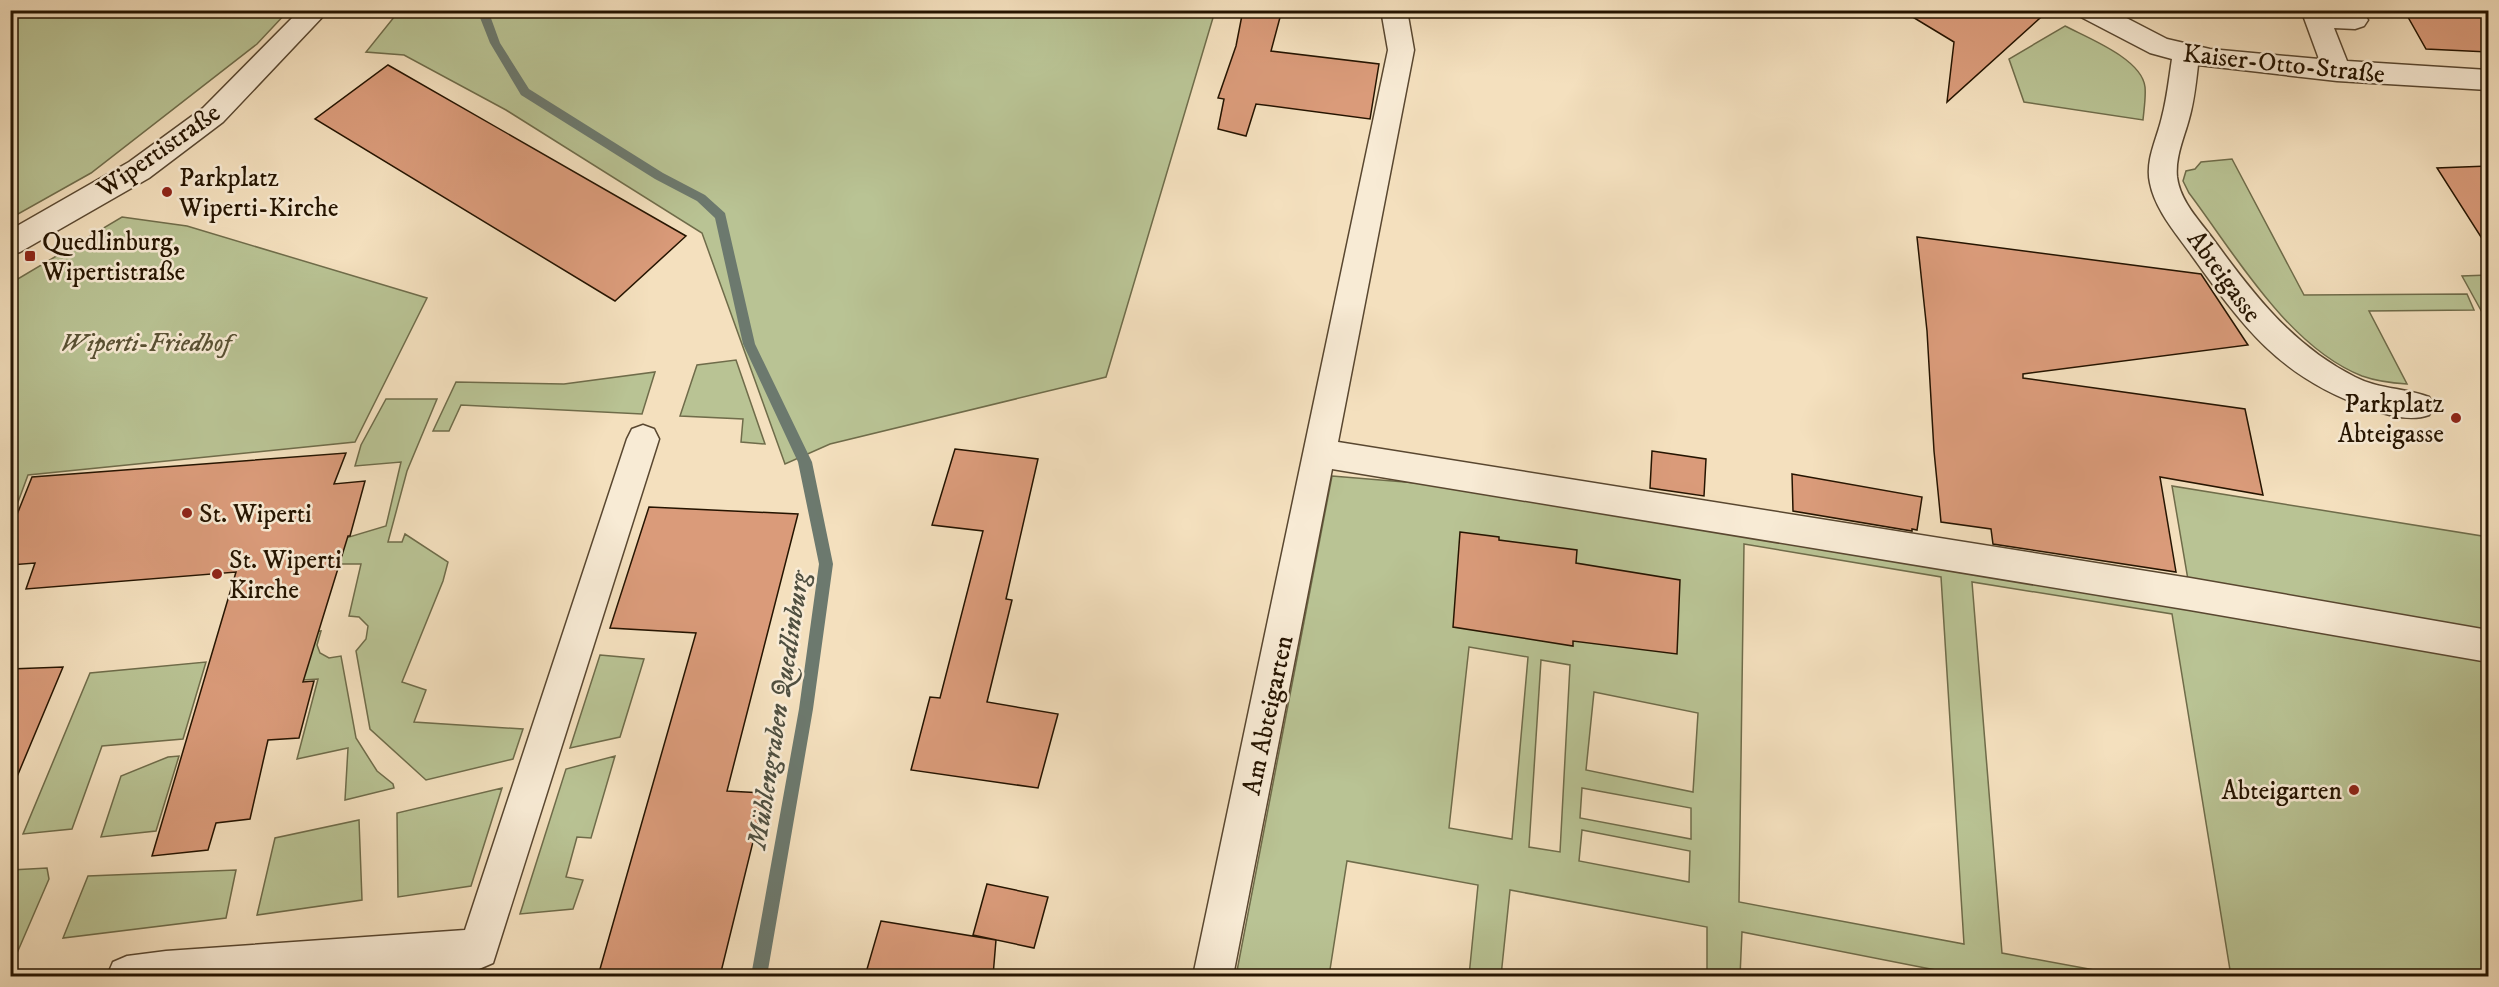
<svg xmlns="http://www.w3.org/2000/svg" width="2499" height="987" font-family="'IM FELL DW Pica',serif">
	<rect width="100%" height="100%" fill="#f4e0be"/>
	<filter id="stains"><feTurbulence type="fractalNoise" baseFrequency=".00333" numOctaves="4"/><feColorMatrix values="0 0 0 0 .2 0 0 0 0 .09 0 0 0 0 .02 0 0 0 .5 -.17"/></filter>
	<radialGradient id="worn" r=".72"><stop offset=".6" stop-color="#630" stop-opacity="0"/><stop offset="1" stop-color="#630" stop-opacity=".3"/></radialGradient>
	<!-- green -->
	<path fill="#b9c394" stroke="#6f6c4a" stroke-width="1.5" fill-rule="evenodd" d="M 11,10 L 288,10 L 288,11 L 257,44 L 91,173 L 11,218 Z
		M 399,11 L 399,10 L 1215,11 L 1106,377 L 830,444 L 785,464 L 702,233 L 506,110 L 404,55 L 366,52 Z
		M 2065,26 C 2088,38 2142,59 2145,87 C 2146,97 2144,109 2143,120 L 2024,102 L 2009,59 Z
		M 2232,159 L 2304,295 L 2467,294 L 2474,310 L 2369,311 L 2407,384 C 2391,383 2376,381 2362,376 C 2288,347 2235,254 2189,193 L 2183,181 L 2186,171 L 2195,169 L 2201,162 Z
		M 122,217 L 187,226 L 427,298 L 355,442 L 28,475 L 11,521 L 11,283 Z
		M 2488,275 L 2488,323 L 2462,276 Z
		M 736,360 L 765,444 L 741,442 L 743,419 L 680,416 L 697,365 Z
		M 655,372 L 642,414 L 461,405 L 449,431 L 433,431 L 456,382 L 564,384 Z
		M 386,399 L 437,399 L 407,471 L 388,542 L 402,542 L 405,534 L 448,562 L 443,581 L 402,682 L 426,690 L 414,722 L 523,729 L 513,759 L 426,780 L 370,729 L 356,651 L 366,639 L 368,626 L 359,617 L 349,616 L 361,564 L 323,564 L 329,543 L 386,526 L 401,462 L 355,466 L 361,445 Z
		M 1332,476 L 1453,486 L 2192,603 L 2172,486 L 2488,537 L 2488,976 L 2231,976 L 2172,614 L 1972,582 L 2002,953 L 2127,976 L 1966,976 L 1742,932 L 1740,976 L 1707,976 L 1707,927 L 1510,890 L 1501,976 L 1469,976 L 1478,885 L 1347,861 L 1329,976 L 1236,976 ZM 1744,544 L 1941,577 L 1964,944 L 1739,902 ZM 1469,647 L 1528,657 L 1512,839 L 1449,828 ZM 1541,660 L 1570,665 L 1560,852 L 1529,847 ZM 1594,692 L 1698,713 L 1693,792 L 1586,770 ZM 1582,788 L 1691,808 L 1691,839 L 1580,818 ZM 1582,830 L 1690,851 L 1689,882 L 1579,861 Z
		M 321,631 L 317,645 L 320,653 L 329,658 L 341,656 L 356,738 L 377,771 L 393,784 L 394,788 L 345,800 L 348,748 L 297,759 L 318,679 L 286,681 L 298,634 Z
		M 600,655 L 644,659 L 620,737 L 570,748 Z
		M 206,662 L 183,739 L 102,746 L 72,829 L 23,834 L 90,673 Z
		M 179,756 L 156,831 L 101,837 L 121,776 L 168,757 Z
		M 615,756 L 591,838 L 577,837 L 566,877 L 583,880 L 573,909 L 520,914 L 566,769 Z
		M 502,788 L 471,886 L 398,897 L 397,813 Z
		M 359,820 L 362,900 L 257,915 L 275,838 Z
		M 47,868 L 49,879 L 11,967 L 11,870 Z
		M 236,870 L 226,918 L 63,938 L 88,876 Z"/>
	<g fill="none" stroke-linecap="round" stroke-linejoin="round">
		<!-- stream -->
		<path fill="#6c796e" fill-rule="evenodd" d="M 477,10 L 488,10 L 500,43 L 529,89 L 663,173 L 705,195 L 725,213 L 755,344 L 812,462 L 833,564 L 813,709 L 767,976 L 751,976 L 799,709 L 819,564 L 798,462 L 743,344 L 715,218 L 697,201 L 655,179 L 521,95 L 490,43 Z"/>
	</g>
	<!-- building -->
	<path fill="#da9b7a" stroke="#251400" stroke-width="1.5" d="M 1243,10 L 1282,10 L 1271,51 L 1379,64 L 1370,119 L 1256,104 L 1246,136 L 1218,129 L 1224,99 L 1218,98 L 1236,46 Z
		M 1901,10 L 2049,10 L 1947,102 L 1954,42 Z
		M 2404,10 L 2488,10 L 2488,52 L 2426,49 Z
		M 388,65 L 686,236 L 615,301 L 315,119 Z
		M 2488,166 L 2488,248 L 2437,168 Z
		M 1917,237 L 2201,274 L 2248,345 L 2023,374 L 2023,378 L 2245,409 L 2263,495 L 2160,477 L 2176,572 L 1993,544 L 1991,529 L 1941,522 L 1934,451 L 1927,331 Z
		M 955,449 L 1038,459 L 1006,599 L 1012,600 L 987,702 L 1058,714 L 1038,788 L 911,770 L 930,697 L 940,698 L 983,531 L 932,525 Z
		M 1652,451 L 1706,459 L 1704,496 L 1650,488 Z
		M 346,453 L 334,484 L 365,481 L 350,536 L 348,536 L 303,682 L 314,681 L 299,738 L 268,740 L 250,819 L 216,823 L 208,850 L 152,856 L 236,572 L 26,589 L 35,563 L 10,565 L 10,532 L 32,477 Z
		M 1792,474 L 1922,497 L 1917,530 L 1912,529 L 1912,531 L 1793,511 Z
		M 649,507 L 798,514 L 727,791 L 765,793 L 720,976 L 598,976 L 696,633 L 610,628 Z
		M 1460,532 L 1499,537 L 1499,540 L 1577,550 L 1576,563 L 1680,580 L 1677,654 L 1573,641 L 1573,646 L 1453,627 Z
		M 63,667 L 11,791 L 10,791 L 10,669 Z
		M 987,884 L 1048,897 L 1034,948 L 973,935 Z
		M 881,921 L 996,940 L 993,976 L 865,976 Z"/>
	<g fill="none" stroke-linecap="round" stroke-linejoin="round">
		<!-- minor casing -->
		<g stroke="#594730" stroke-width="3">
			<path id="minor" d="M 300,10 L 329,10 L 223,122 L 149,178 L 20,252 L 10,255 L 10,230 L 129,162 L 203,108 Z
				M 1381,10 L 1407,10 L 1414,50 L 1338,442 L 2190,578 L 2488,630 L 2488,662 L 2190,610 L 1332,469 L 1233,976 L 1193,976 L 1388,50 Z
				M 2075,10 L 2111,10 L 2167,39 L 2210,49 L 2319,59 L 2304,18 L 2308,12 L 2348,10 L 2364,14 L 2368,20 L 2364,26 L 2355,29 L 2334,28 L 2347,61 L 2488,70 L 2488,90 L 2337,81 L 2198,65 C 2196,83 2194,102 2189,119 C 2184,138 2175,157 2177,177 C 2180,201 2199,220 2213,239 C 2253,294 2293,346 2355,377 C 2378,389 2405,388 2429,397 L 2434,406 L 2429,415 C 2410,422 2386,415 2368,408 C 2279,377 2243,327 2190,253 C 2175,232 2155,209 2150,183 C 2145,160 2157,139 2162,117 C 2167,98 2169,78 2172,59 L 2150,53 L 2079,16 Z
				M 643,425 L 654,429 L 659,439 L 493,963 L 479,969 L 368,976 L 107,976 L 113,962 L 127,956 L 166,951 L 465,930 L 627,439 L 632,429 Z"/>
		</g>
		<!-- minor -->
		<use href="#minor" fill="#f8ebd5" fill-rule="evenodd"/>
	</g>
	<!-- markers -->
	<g fill="#8f2418" stroke="#f8ebd5" stroke-width="2">
		<circle cx="167" cy="192" r="6"/>
		<rect x="24" y="250" width="12" height="12" rx="3"/>
		<circle cx="2456" cy="418" r="6"/>
		<circle cx="187" cy="513" r="6"/>
		<circle cx="217" cy="574" r="6"/>
		<circle cx="2354" cy="790" r="6"/>
	</g>
	<g text-anchor="middle" stroke-width="5" stroke-linejoin="round" paint-order="stroke">
		<!-- street labels -->
		<g font-size="26" fill="#251400" stroke="#f8ebd5">
			<text transform="translate(2284 63) rotate(6)" y="9">Kaiser-Otto-Straße</text>
			<text transform="translate(158 150) rotate(-35)" y="9">Wipertistraße</text>
			<text transform="translate(2225 276) rotate(54)" y="9">Abteigasse</text>
			<text transform="translate(1267 715) rotate(-78)" y="9">Am Abteigarten</text>
		</g>
		<!-- poi labels -->
		<g font-size="26" fill="#251400" stroke="#f8ebd5" text-anchor="start">
			<text x="179" y="186">Parkplatz<tspan x="179" dy="30">Wiperti-Kirche</tspan></text>
			<text x="42" y="250">Quedlinburg,<tspan x="42" dy="30">Wipertistraße</tspan></text>
			<text x="2444" y="412" text-anchor="end">Parkplatz<tspan x="2444" dy="30">Abteigasse</tspan></text>
			<text x="199" y="522">St. Wiperti</text>
			<text x="229" y="568">St. Wiperti<tspan x="229" dy="30">Kirche</tspan></text>
			<text x="2342" y="799" text-anchor="end">Abteigarten</text>
		</g>
		<!-- park labels -->
		<g font-size="26" font-style="italic" fill="#595134" stroke="#f8ebd5">
			<text x="146" y="351">Wiperti-Friedhof</text>
		</g>
		<!-- water labels -->
		<g font-size="27" font-style="italic" fill="#4f4f40" stroke="#f8ebd5">
			<text transform="translate(778 710) rotate(-81)" y="9">Mühlengraben Quedlinburg</text>
		</g>
	</g>
	<!-- margin -->
	<rect width="2499" height="987" fill="none" stroke="#f4e0be" stroke-width="36"/>
	<rect x="12" y="12" width="2475" height="963" fill="none" stroke="#251400" stroke-width="3"/>
	<rect x="18" y="18" width="2463" height="951" fill="none" stroke="#251400" stroke-width="1.5"/>
	<rect width="100%" height="100%" filter="url(#stains)"/>
	<rect width="100%" height="100%" fill="url(#worn)"/>
</svg>
